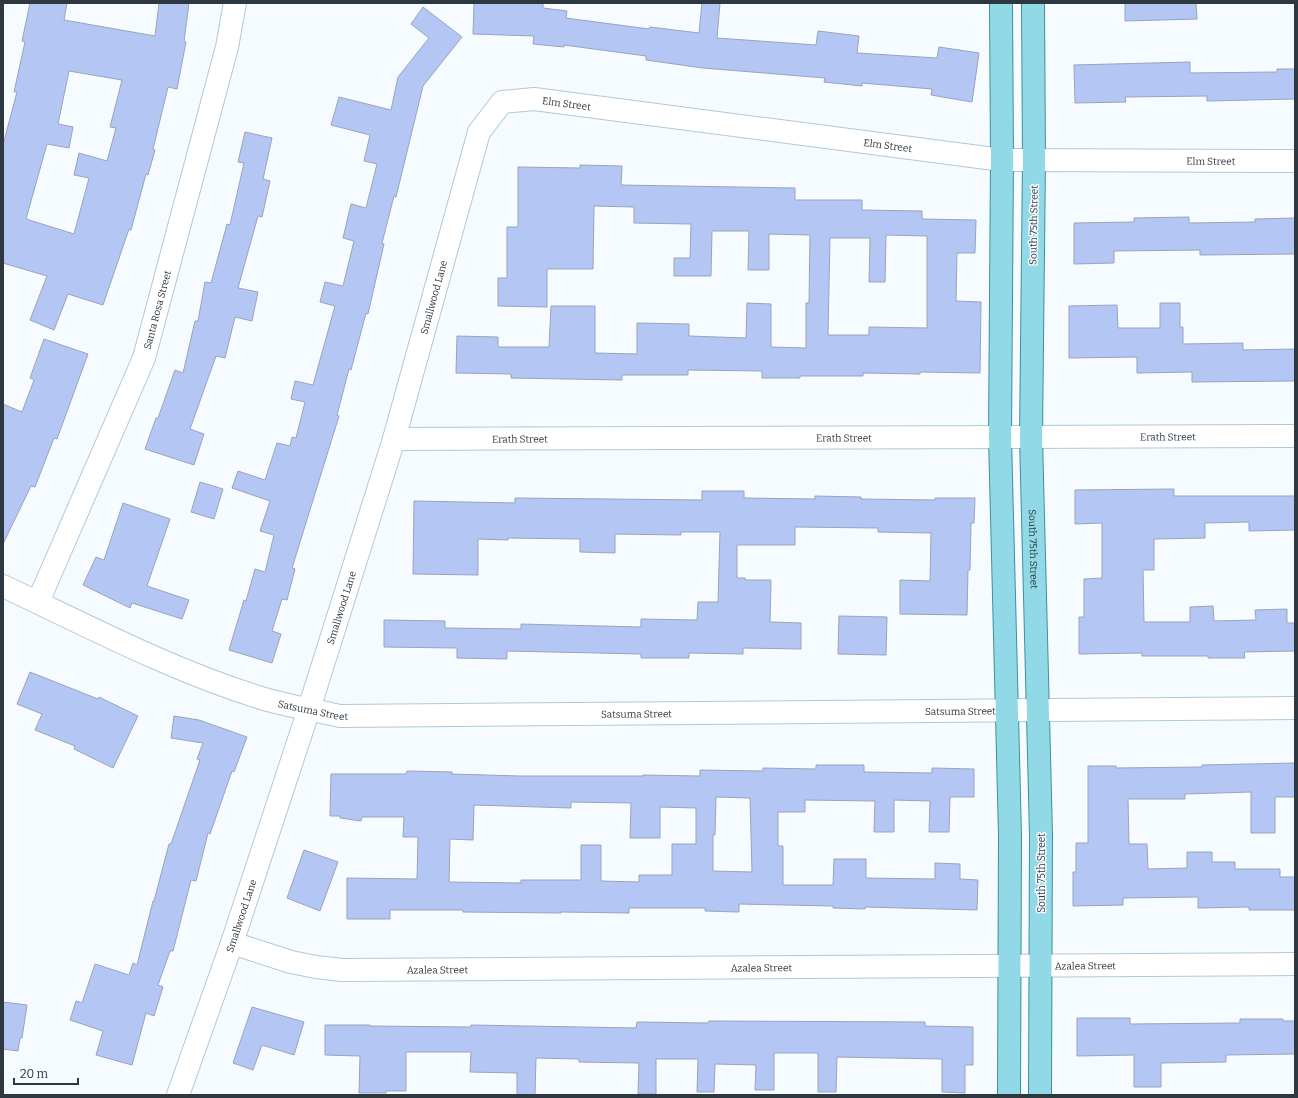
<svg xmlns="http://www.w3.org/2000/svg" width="1298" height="1098" font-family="Bitter,serif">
	<rect width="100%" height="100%" fill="#f6fbff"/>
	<!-- building -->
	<path fill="#b4c7f4" stroke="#99a3bc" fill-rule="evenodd" d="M 30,3 L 67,3 L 64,20 L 155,36 L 159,3 L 189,3 L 184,41 L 186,42 L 177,89 L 168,87 L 153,149 L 155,150 L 148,175 L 146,174 L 131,230 L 129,229 L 103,305 L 68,294 L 54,330 L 30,320 L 47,276 L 3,263 L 3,145 L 17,92 L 14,92 L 25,42 L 22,41 ZM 69,71 L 122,80 L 110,127 L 116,128 L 107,161 L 79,153 L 74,175 L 89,178 L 74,234 L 26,219 L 47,144 L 69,148 L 73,127 L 58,124 Z
		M 474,3 L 543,3 L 543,8 L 567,11 L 566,18 L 649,29 L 650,27 L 699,33 L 702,3 L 720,3 L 717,38 L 816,45 L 818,31 L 859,36 L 857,53 L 937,58 L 939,47 L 979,53 L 972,102 L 931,95 L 932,89 L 862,83 L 862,86 L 824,82 L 825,78 L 703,68 L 646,60 L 646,56 L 564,45 L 564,47 L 533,44 L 534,36 L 473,34 Z
		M 1125,3 L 1196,3 L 1197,19 L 1125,21 Z
		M 423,7 L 462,37 L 423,86 L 396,197 L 394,196 L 382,243 L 384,244 L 368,314 L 366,313 L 351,370 L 349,369 L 337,415 L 339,416 L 292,568 L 295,569 L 287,600 L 282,599 L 272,631 L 281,634 L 272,663 L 229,650 L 244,600 L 246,601 L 255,569 L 265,572 L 274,535 L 260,531 L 270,501 L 232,488 L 238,471 L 265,480 L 277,443 L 290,446 L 292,437 L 296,438 L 305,402 L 291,399 L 295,381 L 313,385 L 335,306 L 320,302 L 325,282 L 343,286 L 354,241 L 343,238 L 351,204 L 366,208 L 377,164 L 364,161 L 370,135 L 331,125 L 339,97 L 391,110 L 398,77 L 429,38 L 411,24 Z
		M 1190,62 L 1190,73 L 1277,72 L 1277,69 L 1295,69 L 1295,99 L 1207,101 L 1207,96 L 1125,97 L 1126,102 L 1075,103 L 1074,65 Z
		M 245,132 L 272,138 L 263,179 L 270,181 L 262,217 L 258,216 L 238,288 L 258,292 L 252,321 L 235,317 L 225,358 L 216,356 L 190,429 L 204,434 L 194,465 L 145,449 L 156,418 L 158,418 L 175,370 L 183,373 L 195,321 L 198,321 L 205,282 L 211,283 L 227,224 L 230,225 L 244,163 L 238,162 Z
		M 580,165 L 622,166 L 621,185 L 795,188 L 795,200 L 862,200 L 862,210 L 922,211 L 922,219 L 976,220 L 975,253 L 957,253 L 956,301 L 981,302 L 980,373 L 920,372 L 920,374 L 863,373 L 863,376 L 800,376 L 800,378 L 762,378 L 762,371 L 688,370 L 688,375 L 622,375 L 622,380 L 511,378 L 511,374 L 456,373 L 457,336 L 498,337 L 498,347 L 549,347 L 551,306 L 595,306 L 595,353 L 637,354 L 637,323 L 689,324 L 689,336 L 746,338 L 747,303 L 771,304 L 771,347 L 806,348 L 806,303 L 809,303 L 810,235 L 769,234 L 769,270 L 748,270 L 749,231 L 712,231 L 711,276 L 674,276 L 674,258 L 690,258 L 691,224 L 634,223 L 634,207 L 594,206 L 593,269 L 547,269 L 547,307 L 498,306 L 498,278 L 507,278 L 507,227 L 518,227 L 518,167 L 580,168 ZM 886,235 L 927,236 L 927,328 L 869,327 L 869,335 L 828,335 L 830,238 L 870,238 L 869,282 L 885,282 Z
		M 1189,217 L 1189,223 L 1255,222 L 1255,219 L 1295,218 L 1295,254 L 1200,255 L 1200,250 L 1114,251 L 1114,263 L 1074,264 L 1074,223 L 1134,222 L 1134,218 Z
		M 1160,303 L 1180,303 L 1180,327 L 1183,327 L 1183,344 L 1243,343 L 1243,350 L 1295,349 L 1295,381 L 1192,382 L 1192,372 L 1137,373 L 1137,357 L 1069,358 L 1069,306 L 1117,305 L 1118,328 L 1160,328 Z
		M 44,339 L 88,354 L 57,439 L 54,438 L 35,487 L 31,486 L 3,544 L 3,404 L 22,412 L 34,380 L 30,378 Z
		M 200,482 L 223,489 L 214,519 L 191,512 Z
		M 1174,489 L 1174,496 L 1295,496 L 1295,530 L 1249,531 L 1249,522 L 1205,523 L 1205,538 L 1154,539 L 1154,570 L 1143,570 L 1144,622 L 1190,622 L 1190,607 L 1213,606 L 1214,621 L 1256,620 L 1255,610 L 1287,609 L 1287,623 L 1295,623 L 1295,651 L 1244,652 L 1245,658 L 1208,658 L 1208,656 L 1142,656 L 1142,653 L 1079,654 L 1079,617 L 1084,617 L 1084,579 L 1102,578 L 1102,523 L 1075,524 L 1075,490 Z
		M 702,491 L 744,491 L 744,498 L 815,499 L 815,496 L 861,497 L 861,499 L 935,500 L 935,498 L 975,498 L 974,523 L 971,523 L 970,570 L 968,570 L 967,615 L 900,614 L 900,580 L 930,581 L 931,533 L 878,532 L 878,528 L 795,527 L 795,545 L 737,545 L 737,578 L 745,578 L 745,580 L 771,580 L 770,622 L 801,623 L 801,649 L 743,648 L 743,654 L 689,653 L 689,658 L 641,658 L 641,654 L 507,651 L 507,659 L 457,658 L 457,648 L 384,647 L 384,620 L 445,621 L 445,628 L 521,629 L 521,624 L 641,627 L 641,619 L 697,620 L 698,602 L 718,602 L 720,532 L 681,532 L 681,535 L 615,534 L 615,553 L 580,552 L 580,539 L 508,538 L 508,540 L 478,539 L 478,575 L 413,574 L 414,501 L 515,503 L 515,498 L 702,500 Z
		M 123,503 L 170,519 L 147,586 L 189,600 L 182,619 L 132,603 L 130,608 L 83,585 L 96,557 L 104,560 Z
		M 839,616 L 887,617 L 886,655 L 838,654 Z
		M 30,672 L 98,699 L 99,697 L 138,716 L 113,768 L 74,749 L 75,746 L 35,730 L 42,714 L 17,704 Z
		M 174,716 L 199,720 L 247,737 L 234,772 L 232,771 L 210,834 L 208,833 L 196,881 L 191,880 L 173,951 L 170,951 L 158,985 L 163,987 L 154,1016 L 146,1013 L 132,1065 L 96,1055 L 103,1031 L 70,1020 L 76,1001 L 82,1003 L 95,964 L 129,975 L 133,963 L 137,965 L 153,901 L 154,901 L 169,844 L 171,844 L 200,760 L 197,759 L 203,743 L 171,738 Z
		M 1295,763 L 1295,797 L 1275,797 L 1275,833 L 1251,833 L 1251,792 L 1185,794 L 1185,799 L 1128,799 L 1129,844 L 1147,844 L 1148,869 L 1187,868 L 1187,852 L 1212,852 L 1212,862 L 1235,862 L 1235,869 L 1280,869 L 1280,877 L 1295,877 L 1295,910 L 1249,910 L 1249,907 L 1198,908 L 1198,897 L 1123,898 L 1123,905 L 1073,906 L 1073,872 L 1076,872 L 1076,843 L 1088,843 L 1088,766 L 1116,766 L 1116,768 L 1202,767 L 1202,765 Z
		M 816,765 L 864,765 L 864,772 L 932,773 L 932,768 L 974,769 L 974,797 L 950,797 L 949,832 L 929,832 L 930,801 L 894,800 L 894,832 L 874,832 L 875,801 L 805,800 L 805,812 L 778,812 L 778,846 L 783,846 L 783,885 L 833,885 L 834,859 L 866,859 L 866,878 L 934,879 L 935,879 L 935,863 L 960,864 L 960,879 L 978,880 L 977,910 L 865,907 L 865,909 L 833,908 L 833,906 L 739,904 L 739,912 L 705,911 L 705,908 L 629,908 L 629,913 L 561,912 L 561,913 L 463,912 L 463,910 L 390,910 L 390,919 L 347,919 L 347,878 L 417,879 L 418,837 L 403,837 L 404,817 L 362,817 L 361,821 L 340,818 L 340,816 L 330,816 L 331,774 L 406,774 L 407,771 L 452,772 L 452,774 L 520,776 L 643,776 L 643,775 L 700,776 L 700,770 L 763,771 L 763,768 L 816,769 ZM 716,797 L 750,798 L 752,872 L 713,871 L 713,835 L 715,835 ZM 571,802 L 631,803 L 630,838 L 660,838 L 660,807 L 696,808 L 696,844 L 672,844 L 672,875 L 639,875 L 639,882 L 601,881 L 601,845 L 581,845 L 581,880 L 521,880 L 521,883 L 449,882 L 450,839 L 473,840 L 474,805 L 571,808 Z
		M 304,850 L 338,862 L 320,911 L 287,898 Z
		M 3,1002 L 27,1005 L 22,1038 L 20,1038 L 18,1051 L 3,1049 Z
		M 252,1007 L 304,1022 L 294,1055 L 262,1045 L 253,1070 L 233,1063 Z
		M 1077,1018 L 1130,1018 L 1130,1024 L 1240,1023 L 1240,1019 L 1283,1019 L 1283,1021 L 1295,1021 L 1295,1054 L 1226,1055 L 1226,1062 L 1161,1063 L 1161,1087 L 1134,1087 L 1134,1055 L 1077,1056 Z
		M 709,1021 L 925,1022 L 925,1026 L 973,1027 L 973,1065 L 965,1065 L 965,1093 L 942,1092 L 942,1059 L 837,1057 L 836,1092 L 818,1092 L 818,1053 L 774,1053 L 774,1090 L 755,1090 L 756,1065 L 715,1064 L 714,1092 L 697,1092 L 698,1059 L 656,1059 L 656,1094 L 638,1094 L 639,1063 L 579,1062 L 579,1059 L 536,1058 L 535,1095 L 517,1095 L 517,1073 L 470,1072 L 471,1052 L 406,1052 L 406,1091 L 386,1091 L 386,1093 L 359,1093 L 360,1056 L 325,1055 L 325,1025 L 370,1025 L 370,1026 L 471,1027 L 471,1025 L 636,1028 L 637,1022 L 708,1023 Z"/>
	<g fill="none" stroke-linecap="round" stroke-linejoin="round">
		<!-- minor casing -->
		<g stroke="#afc9db" stroke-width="24">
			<g id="minor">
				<path id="s1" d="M 394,439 L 1295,436"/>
				<path id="s2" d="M 3,586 C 88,626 171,670 261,698 C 287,706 314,710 340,716 L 1295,708"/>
				<path id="s3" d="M 38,602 L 144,358 L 227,47 L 235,3"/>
				<path id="s4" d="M 232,943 L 291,962 L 316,967 L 342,970 L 1295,964"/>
				<path id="s5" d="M 178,1095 L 232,943 L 309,709 L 394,439 L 479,132 L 502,102 L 534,99 L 1002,160 L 1295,161"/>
			</g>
		</g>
		<!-- major casing -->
		<g stroke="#3e90a1" stroke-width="24">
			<g id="major">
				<path d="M 1001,3 L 1002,160 L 1000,437 L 1010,835 L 1009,1095"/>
				<path id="s6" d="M 1033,3 L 1034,160 L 1031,437 L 1041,835 L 1040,1095"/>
			</g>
		</g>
		<!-- minor -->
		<use href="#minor" stroke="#fff" stroke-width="22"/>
		<!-- major -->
		<use href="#major" stroke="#91d9e6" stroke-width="22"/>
	</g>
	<g text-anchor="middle" stroke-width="3" stroke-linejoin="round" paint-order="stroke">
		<!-- street labels -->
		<g font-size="10" fill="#2e3840" stroke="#f6fbff">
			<text dy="4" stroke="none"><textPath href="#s5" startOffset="1112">Elm Street</textPath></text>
			<text dy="4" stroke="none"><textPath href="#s5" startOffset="1436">Elm Street</textPath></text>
			<text dy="4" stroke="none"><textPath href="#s5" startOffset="1760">Elm Street</textPath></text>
			<text transform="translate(1033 225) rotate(-89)" y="4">South 75th Street</text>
			<text dy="4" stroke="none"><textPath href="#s5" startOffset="838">Smallwood Lane</textPath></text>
			<text dy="4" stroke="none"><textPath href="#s3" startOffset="316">Santa Rosa Street</textPath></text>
			<text dy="4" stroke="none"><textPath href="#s1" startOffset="774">Erath Street</textPath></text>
			<text dy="4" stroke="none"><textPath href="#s1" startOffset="450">Erath Street</textPath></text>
			<text dy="4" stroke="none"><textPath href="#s1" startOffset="126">Erath Street</textPath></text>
			<text dy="4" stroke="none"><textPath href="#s6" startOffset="546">South 75th Street</textPath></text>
			<text dy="4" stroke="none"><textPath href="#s5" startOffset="514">Smallwood Lane</textPath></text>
			<text dy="4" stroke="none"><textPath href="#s2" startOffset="335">Satsuma Street</textPath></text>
			<text dy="4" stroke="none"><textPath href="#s2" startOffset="983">Satsuma Street</textPath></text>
			<text dy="4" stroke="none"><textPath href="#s2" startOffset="659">Satsuma Street</textPath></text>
			<text transform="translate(1041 873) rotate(-90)" y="4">South 75th Street</text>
			<text dy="4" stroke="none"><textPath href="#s5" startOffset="190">Smallwood Lane</textPath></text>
			<text dy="4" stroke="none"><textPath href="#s4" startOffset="857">Azalea Street</textPath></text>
			<text dy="4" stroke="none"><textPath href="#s4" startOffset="533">Azalea Street</textPath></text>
			<text dy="4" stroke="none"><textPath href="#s4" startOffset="209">Azalea Street</textPath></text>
		</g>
	</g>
	<!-- border -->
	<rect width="1298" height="1098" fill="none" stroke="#2e3840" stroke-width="8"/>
	<!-- scale -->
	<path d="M14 1078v6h64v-6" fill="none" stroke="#2e3840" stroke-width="2"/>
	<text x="20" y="1078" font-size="12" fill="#2e3840" stroke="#f6fbff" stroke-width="3" paint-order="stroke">20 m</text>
</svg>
